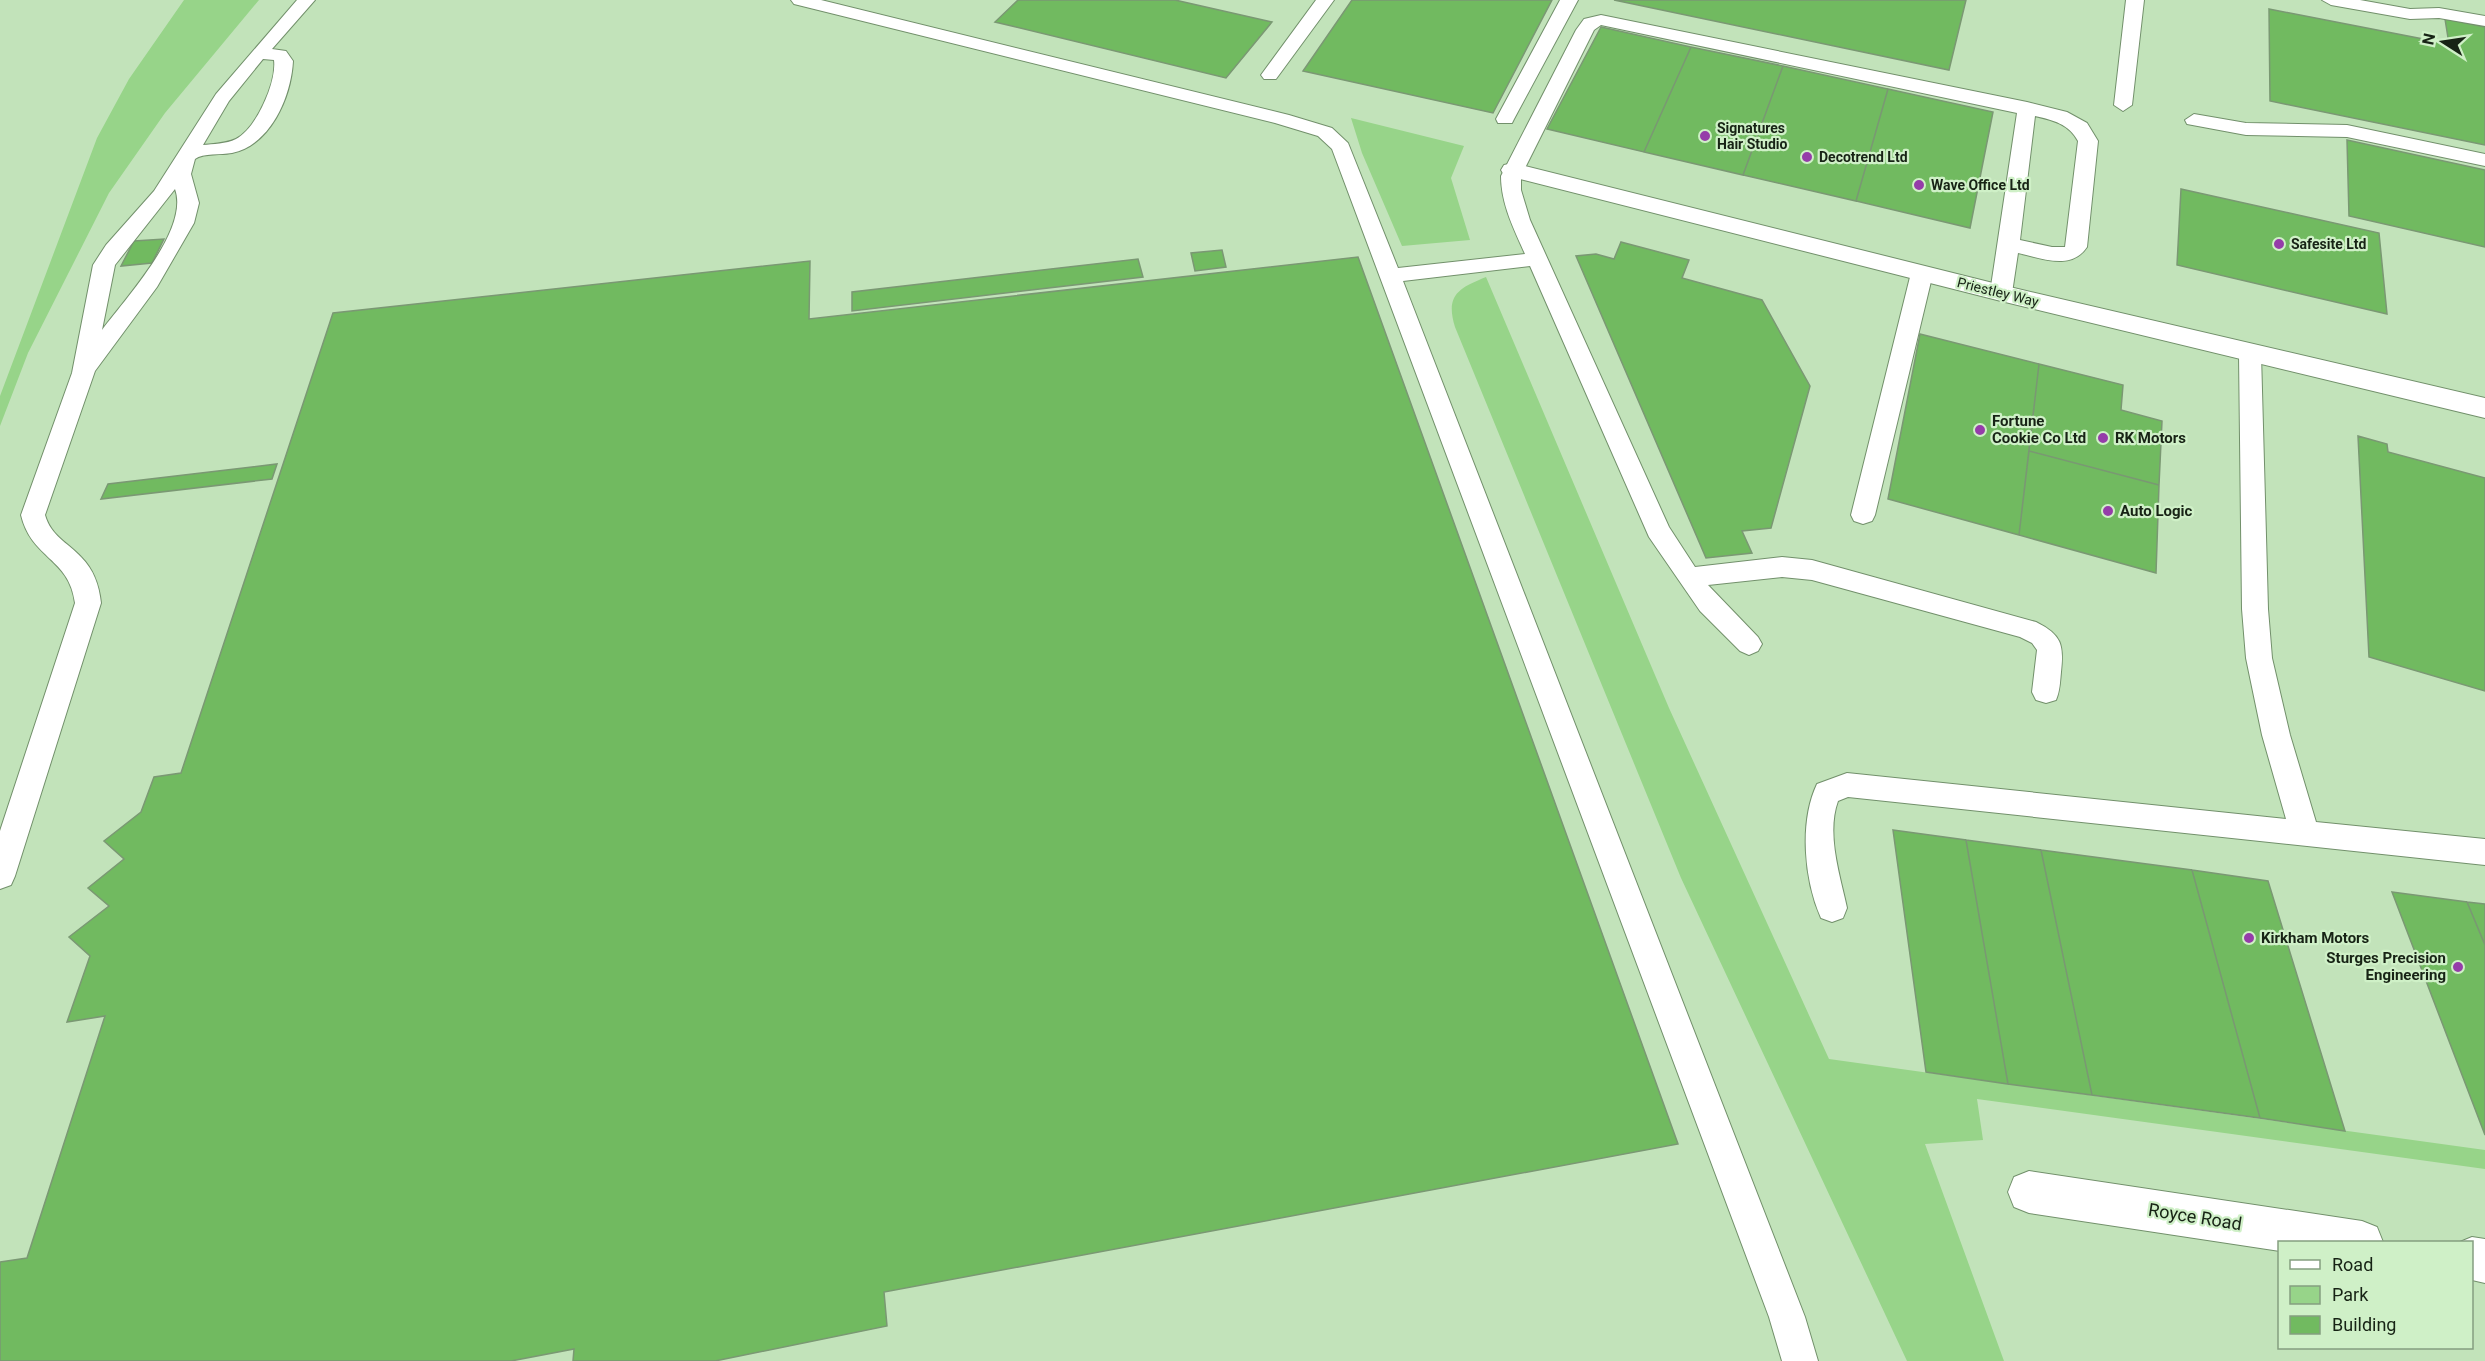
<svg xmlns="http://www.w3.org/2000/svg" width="2485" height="1361" font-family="Roboto,sans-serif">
	<rect width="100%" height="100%" fill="#c2e3ba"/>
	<!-- green -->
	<path fill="#97d489" d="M 184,0 L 259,0 L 165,113 L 109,193 L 28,353 L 0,426 L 0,396 L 97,138 L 129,79 Z
		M 1351,118 L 1464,146 L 1451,178 L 1470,240 L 1402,246 L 1362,153 Z
		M 1486,277 L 1669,708 L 1829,1059 L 2485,1150 L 2485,1169 L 1977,1099 L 1983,1140 L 1925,1144 L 2004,1361 L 1907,1361 L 1681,878 L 1455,327 C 1445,295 1459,288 1486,277 Z"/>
	<!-- building -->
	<path fill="#71ba60" stroke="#7a9873" stroke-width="1.5" d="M 1018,0 L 1175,0 L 1272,22 L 1226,78 L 995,22 Z
		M 1352,0 L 1552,0 L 1493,113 L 1303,71 Z
		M 1614,0 L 1966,0 L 1949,70 Z
		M 2269,9 L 2449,44 L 2445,19 L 2485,27 L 2485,145 L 2270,101 Z
		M 1601,27 L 1691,47 L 1644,152 L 1547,129 Z
		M 1691,47 L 1783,66 L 1743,175 L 1644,152 Z
		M 1783,66 L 1888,89 L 1856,201 L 1743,175 Z
		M 1888,89 L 1993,112 L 1970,228 L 1856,201 Z
		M 2347,140 L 2485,170 L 2485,247 L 2349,216 Z
		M 2181,189 L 2379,233 L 2387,314 L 2177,265 Z
		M 164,239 L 152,263 L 121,266 L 134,241 Z
		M 1621,242 L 1689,260 L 1682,278 L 1762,300 L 1810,386 L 1771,528 L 1742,531 L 1752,553 L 1706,558 L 1576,256 L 1596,254 L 1614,259 Z
		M 1222,250 L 1226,267 L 1195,271 L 1191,253 Z
		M 1358,257 L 1678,1144 L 884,1292 L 887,1326 L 715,1361 L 573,1361 L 574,1349 L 511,1361 L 0,1361 L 0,1262 L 27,1258 L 105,1016 L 67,1022 L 90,956 L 69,937 L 109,906 L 88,888 L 124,859 L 104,841 L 141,812 L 154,777 L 181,773 L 333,313 L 810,261 L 809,319 Z
		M 1138,259 L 1143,277 L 852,311 L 852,292 Z
		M 1920,334 L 2039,364 L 2019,535 L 1888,499 Z
		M 2039,364 L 2123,385 L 2121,410 L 2162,421 L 2159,485 L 2029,451 Z
		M 2358,436 L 2387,444 L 2388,452 L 2485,478 L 2485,691 L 2369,657 Z
		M 2029,451 L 2159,485 L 2156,573 L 2019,535 Z
		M 277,464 L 272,479 L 101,499 L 108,484 Z
		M 1893,830 L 1966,840 L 2008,1084 L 1926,1072 Z
		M 1966,840 L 2041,850 L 2092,1095 L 2008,1084 Z
		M 2041,850 L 2192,870 L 2260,1118 L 2092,1095 Z
		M 2192,870 L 2268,881 L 2345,1131 L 2260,1118 Z
		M 2392,892 L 2467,902 L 2485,945 L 2485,1135 Z
		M 2467,902 L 2485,904 L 2485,945 Z"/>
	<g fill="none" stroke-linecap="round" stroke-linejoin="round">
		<!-- lane casing -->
		<g stroke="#72906b" stroke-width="2">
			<path id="lane" d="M 297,0 L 315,0 L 272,49 L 286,51 L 293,61 C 291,98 270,145 232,153 C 221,155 203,153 195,159 L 191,174 L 199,203 L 194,223 L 157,287 L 95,371 L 45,515 C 51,536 67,542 81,557 C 94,570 99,585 101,603 L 15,876 L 11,885 L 0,889 L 0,831 L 75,603 C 69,557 32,560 21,515 L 72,373 L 93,265 L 106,245 L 154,191 L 216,94 ZM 263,59 L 274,60 C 277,82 256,129 236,139 C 226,144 213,144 203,145 L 229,101 ZM 175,189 C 190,229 126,298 102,330 L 115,265 Z
				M 791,0 L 821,0 L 1289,115 L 1332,128 L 1348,143 L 1398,268 L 1525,254 C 1514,229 1501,204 1501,176 L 1576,30 L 1584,19 L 1601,15 L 2027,102 L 2067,112 L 2087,123 L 2098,141 L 2087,247 C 2071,271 2042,258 2018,253 L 2012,293 L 2009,298 L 1993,298 L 1990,293 L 2017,113 L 1601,25 L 1594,30 L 1521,176 L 1521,190 L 1530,220 L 1669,527 L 1695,567 L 1782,557 L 1812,560 L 2036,622 C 2062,635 2064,645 2061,672 C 2060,682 2060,691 2056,700 L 2046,703 L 2036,700 L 2032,692 L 2037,650 L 2032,643 L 2020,637 L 1812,580 L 1782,577 L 1708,585 L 1758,637 L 1762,644 L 1758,651 L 1749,655 L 1740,651 L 1700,611 L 1649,537 L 1530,266 L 1403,281 L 1805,1317 L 1818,1361 L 1782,1361 L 1769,1317 L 1332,149 L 1318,136 L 1275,123 L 794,4 ZM 2035,116 C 2053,120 2069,124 2078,141 L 2065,247 L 2052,247 L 2020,240 Z
				M 1316,0 L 1334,0 L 1276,79 L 1264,79 L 1261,75 Z
				M 1560,0 L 1578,0 L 1514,119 L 1512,123 L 1498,123 L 1496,119 Z
				M 2126,0 L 2144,0 L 2132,105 L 2123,111 L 2114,105 Z
				M 2322,0 L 2360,0 L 2410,9 L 2439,8 L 2485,16 L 2485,26 L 2439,18 L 2410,19 L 2331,5 Z
				M 2194,114 L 2246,123 L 2347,125 L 2485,154 L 2485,166 L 2347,137 L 2246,135 L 2187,124 L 2185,120 Z
				M 1922,266 L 1929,268 L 1933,273 L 1875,515 L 1872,521 L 1863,524 L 1854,521 L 1851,515 L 1911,273 L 1915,268 Z
				M 2250,347 L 2258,349 L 2261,354 L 2268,609 L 2272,658 L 2290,735 L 2316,822 L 2485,839 L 2485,865 L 1848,797 L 1838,801 C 1826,834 1840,875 1847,908 L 1843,918 L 1832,922 L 1821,918 C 1804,880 1799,822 1817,784 L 1847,773 L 2286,819 L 2262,735 L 2246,658 L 2242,609 L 2239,354 L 2242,349 Z"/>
		</g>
		<!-- street casing -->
		<g stroke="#72906b" stroke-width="2">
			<path id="street" d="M 1513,163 L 2001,285 L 2485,398 L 2485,418 L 2001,301 L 1504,175 L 1501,170 L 1504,165 Z
				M 2029,1171 L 2362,1221 L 2377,1227 L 2383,1242 L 2280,1242 L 2280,1251 L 2029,1213 L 2014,1207 L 2008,1192 L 2014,1177 Z
				M 2472,1237 L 2485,1239 L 2485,1283 L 2472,1280 L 2472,1242 L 2460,1242 Z"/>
		</g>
		<!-- lane -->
		<use href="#lane" fill="#fff" fill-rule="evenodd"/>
		<!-- street -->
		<use href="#street" fill="#fff" fill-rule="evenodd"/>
	</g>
	<!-- markers -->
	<g fill="#953da9" stroke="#cff0c7" stroke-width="2">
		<circle cx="1705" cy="136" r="6"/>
		<circle cx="1807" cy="157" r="6"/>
		<circle cx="1919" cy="185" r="6"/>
		<circle cx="2279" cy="244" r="6"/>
		<circle cx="1980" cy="430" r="6"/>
		<circle cx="2103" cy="438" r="6"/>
		<circle cx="2108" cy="511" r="6"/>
		<circle cx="2249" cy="938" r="6"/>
		<circle cx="2458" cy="967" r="6"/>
	</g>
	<g text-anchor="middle" stroke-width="4.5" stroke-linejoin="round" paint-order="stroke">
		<!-- far-poi labels -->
		<g font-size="14" font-weight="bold" fill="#172315" stroke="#cff0c7" text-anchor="start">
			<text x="1717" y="133">Signatures<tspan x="1717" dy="16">Hair Studio</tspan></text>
			<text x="1819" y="162">Decotrend Ltd</text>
			<text x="1931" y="190">Wave Office Ltd</text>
			<text x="2291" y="249">Safesite Ltd</text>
		</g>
		<!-- far-street labels -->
		<g font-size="14" fill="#172315" stroke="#cff0c7">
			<text transform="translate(1998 292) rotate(14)" y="5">Priestley Way</text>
		</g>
		<!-- poi labels -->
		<g font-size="15" font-weight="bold" fill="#172315" stroke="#cff0c7" text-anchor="start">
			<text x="1992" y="426">Fortune<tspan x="1992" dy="17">Cookie Co Ltd</tspan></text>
			<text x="2115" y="443">RK Motors</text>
			<text x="2120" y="516">Auto Logic</text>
			<text x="2261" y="943">Kirkham Motors</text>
			<text x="2446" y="963" text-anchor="end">Sturges Precision<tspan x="2446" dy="17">Engineering</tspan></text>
		</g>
		<!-- near-street labels -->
		<g font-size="18" fill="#172315" stroke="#cff0c7">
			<text transform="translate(2195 1217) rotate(9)" y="6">Royce Road</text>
		</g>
	</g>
	<!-- legend -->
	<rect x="2278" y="1241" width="195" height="108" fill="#cff0c7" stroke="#859e80" stroke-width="1.5"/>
	<rect x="2290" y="1260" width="30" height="9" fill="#ffffff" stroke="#859e80" stroke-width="1.5"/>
	<text x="2332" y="1271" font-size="18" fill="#172315">Road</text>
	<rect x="2290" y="1286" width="30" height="18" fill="#97d489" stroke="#859e80" stroke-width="1.5"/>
	<text x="2332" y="1301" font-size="18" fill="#172315">Park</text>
	<rect x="2290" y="1316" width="30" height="18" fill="#71ba60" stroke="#859e80" stroke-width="1.5"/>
	<text x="2332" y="1331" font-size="18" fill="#172315">Building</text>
	<!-- north arrow -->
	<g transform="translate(2443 42) rotate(282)" stroke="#cff0c7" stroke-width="4.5" paint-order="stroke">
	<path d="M0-4.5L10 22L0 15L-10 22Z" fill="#172315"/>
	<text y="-9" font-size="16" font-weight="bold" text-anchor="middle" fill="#172315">N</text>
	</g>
</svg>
